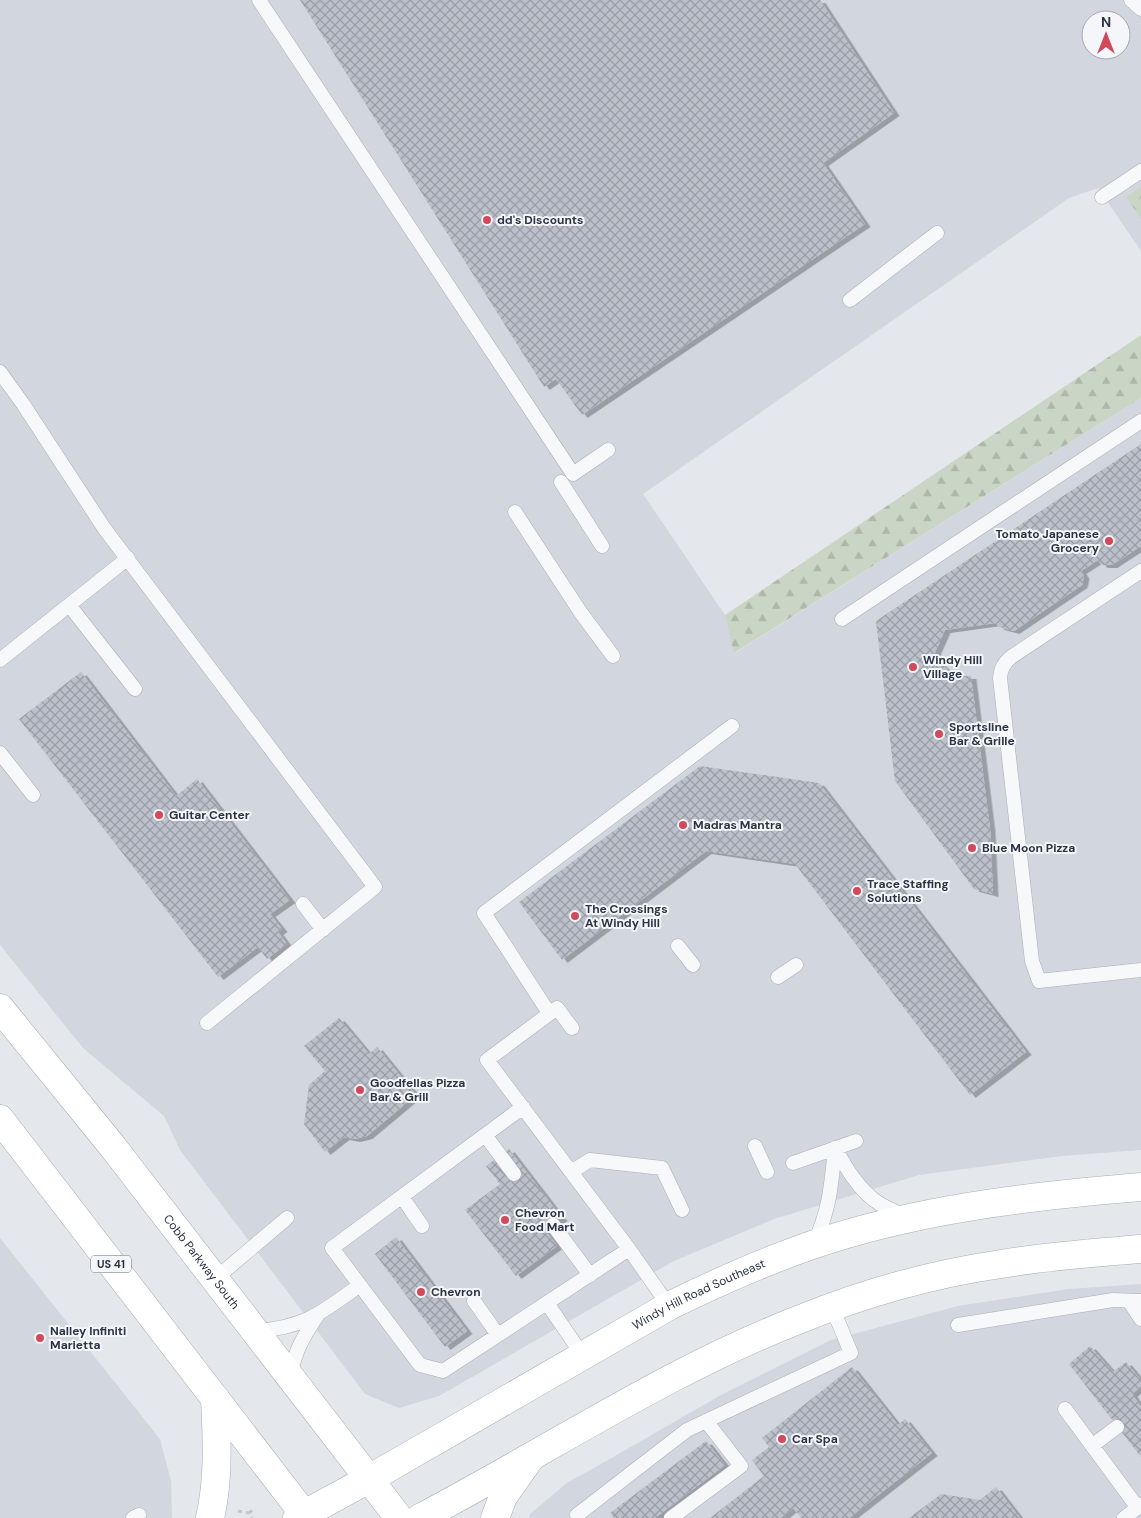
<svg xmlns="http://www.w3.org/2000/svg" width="1141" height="1518" font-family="'DM Sans',sans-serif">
	<defs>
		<pattern id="forest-firs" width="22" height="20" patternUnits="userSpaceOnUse" patternTransform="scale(1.25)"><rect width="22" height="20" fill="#c9d6c5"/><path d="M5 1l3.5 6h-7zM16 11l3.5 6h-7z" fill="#adb8ab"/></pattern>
		<pattern id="park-crowns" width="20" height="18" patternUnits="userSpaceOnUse" patternTransform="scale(1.25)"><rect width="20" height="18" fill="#c9d6c5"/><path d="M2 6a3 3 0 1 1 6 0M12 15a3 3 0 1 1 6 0" fill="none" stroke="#adb8ab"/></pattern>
		<pattern id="building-cross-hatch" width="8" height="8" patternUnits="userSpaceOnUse" patternTransform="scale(1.25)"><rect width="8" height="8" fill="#bbc0ca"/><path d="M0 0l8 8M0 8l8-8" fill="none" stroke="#989da6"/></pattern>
		<filter id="shadow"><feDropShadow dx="5.5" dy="3" stdDeviation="0" flood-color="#0004"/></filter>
	</defs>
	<rect width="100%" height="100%" fill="#e4e7ec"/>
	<!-- built -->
	<path fill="#d2d6de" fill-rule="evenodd" d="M 0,0 L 1141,0 L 1141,251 L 1098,188 L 1069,198 L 643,494 L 725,615 L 735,653 L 1141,398 L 1141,1150 L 1062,1156 L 919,1175 L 774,1219 L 674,1261 L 439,1396 L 399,1408 L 365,1394 L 180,1150 L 164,1116 L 83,1048 L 0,945 ZM 1091,20 L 1121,20 L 1121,50 L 1091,50 Z
		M 0,1238 L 160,1439 L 171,1481 L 172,1518 L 0,1518 Z
		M 1141,1284 L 1141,1518 L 529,1518 L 530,1514 L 567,1483 L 601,1464 L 721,1395 L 831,1340 L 958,1306 L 1069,1289 Z"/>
	<!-- forest -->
	<path fill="url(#forest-firs)" d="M 1141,335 L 1141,398 L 734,653 L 725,615 Z"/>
	<!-- park -->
	<path fill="url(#park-crowns)" d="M 1141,187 L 1141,219 L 1126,197 Z"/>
	<!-- building -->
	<path fill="url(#building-cross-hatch)" filter="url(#shadow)" d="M 300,0 L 820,0 L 894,113 L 823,163 L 865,224 L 582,415 L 556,379 L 544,387 Z
		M 1141,444 L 1141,546 L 1112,565 L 1102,565 L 1098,560 L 1081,571 L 1084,576 L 1082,585 L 1014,631 L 999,627 L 996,623 L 945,630 L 933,657 L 955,676 L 971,676 L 990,829 L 993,894 L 974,889 L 895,781 L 876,621 Z
		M 81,672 L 176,796 L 197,779 L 290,900 L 270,914 L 282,929 L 278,932 L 287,944 L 267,959 L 258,947 L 218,977 L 19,719 Z
		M 700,766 L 819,783 L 1026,1052 L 970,1095 L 795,864 L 706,851 L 562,960 L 519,902 Z
		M 339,1018 L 369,1054 L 377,1047 L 416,1095 L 367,1136 L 355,1139 L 344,1137 L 325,1152 L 304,1124 L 309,1085 L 325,1071 L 304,1046 Z
		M 509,1149 L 562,1218 L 545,1230 L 557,1246 L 516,1276 L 465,1210 L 500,1184 L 486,1166 Z
		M 396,1237 L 467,1331 L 445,1347 L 375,1254 Z
		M 1090,1346 L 1113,1372 L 1126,1362 L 1141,1380 L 1141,1386 L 1132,1394 L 1141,1407 L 1141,1457 L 1069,1364 Z
		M 852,1367 L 898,1425 L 905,1419 L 932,1453 L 849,1518 L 801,1518 L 793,1508 L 781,1518 L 710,1518 L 764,1476 L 752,1460 L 769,1447 L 762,1438 Z
		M 706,1441 L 725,1465 L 655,1518 L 614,1518 L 610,1513 Z
		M 996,1487 L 1020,1518 L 909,1518 L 941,1494 L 980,1500 Z"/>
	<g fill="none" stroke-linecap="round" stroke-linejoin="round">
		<!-- lane casing -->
		<g stroke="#a9aeb7" stroke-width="15">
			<path id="lane" d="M 259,0 L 573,474 L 608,450
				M 1131,0 L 1141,9
				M 1102,197 L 1141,171
				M 850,300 L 937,233
				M 0,372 L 23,404 L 104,528 L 375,887 L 207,1023
				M 561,482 L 602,546
				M 515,512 L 581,613 L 613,656
				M 1141,571 L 1011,657 C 1003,664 1001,669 1000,678 L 1032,961 L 1039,981 L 1141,970
				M 69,605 L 135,689
				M 842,619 L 1141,421
				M 0,660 L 128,558
				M 0,753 L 33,795
				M 303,904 L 323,930
				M 678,946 L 693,965
				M 778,977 L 796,965
				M 549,1013 L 484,913 L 732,726
				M 572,1028 L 557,1008 L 487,1060 L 629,1249 L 669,1306
				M 523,1107 L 332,1248 L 420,1365 L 443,1371 L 629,1249
				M 485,1135 L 514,1174
				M 755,1146 L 767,1172
				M 835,1148 C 846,1168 860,1192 880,1204 C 888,1209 897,1212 905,1216
				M 793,1163 L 856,1141
				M 571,1172 L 590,1160 L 662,1168 L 682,1210
				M 402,1197 L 422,1226
				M 553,1225 L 590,1275
				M 814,1244 C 830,1208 831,1187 835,1148
				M 215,1279 L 287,1218
				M 474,1301 L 498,1335
				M 1129,1301 L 1141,1319
				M 547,1303 L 583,1356
				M 958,1325 L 1113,1300 L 1141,1301
				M 255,1331 C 304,1328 321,1313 360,1285
				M 290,1376 C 296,1349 302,1339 317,1316
				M 1065,1409 L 1138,1508
				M 1093,1445 L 1117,1427
				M 577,1515 L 687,1430 L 851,1353 L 832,1307
				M 133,1518 L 139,1515
				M 671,1518 L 741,1466 L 706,1421
				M 1124,1518 L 1141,1505"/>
		</g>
		<!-- secondary casing -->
		<g stroke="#a9aeb7" stroke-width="29">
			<g id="secondary">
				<path id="s1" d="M 297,1518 L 369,1479 L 669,1306 C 716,1283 763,1262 812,1245 C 917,1209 1031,1196 1141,1187"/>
				<path d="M 420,1518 C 546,1452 665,1372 798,1320 C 862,1294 932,1274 1001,1264 C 1047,1256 1094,1253 1141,1249"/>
			</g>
		</g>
		<!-- primary casing -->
		<g stroke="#a3abb8" stroke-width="29">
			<g id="primary">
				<path id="s2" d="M 0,1008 L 113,1147 L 399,1518"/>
				<path d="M 0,1119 L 307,1518"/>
				<path d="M 210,1518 C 219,1479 217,1438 215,1398"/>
				<path d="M 495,1518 L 503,1497 L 531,1457"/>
			</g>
		</g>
		<!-- path -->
		<path stroke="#c2c5cb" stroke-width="3" stroke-dasharray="4 4" stroke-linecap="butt" d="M 238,1511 L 249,1513 L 252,1518
			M 249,1513 L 255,1508"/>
		<!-- lane -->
		<use href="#lane" stroke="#f7f8fa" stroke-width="14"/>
		<!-- secondary -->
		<use href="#secondary" stroke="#fff" stroke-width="28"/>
		<!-- primary -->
		<use href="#primary" stroke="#fff" stroke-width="28"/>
	</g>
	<!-- markers -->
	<g fill="#d1495b" stroke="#f4f6f9" stroke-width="2">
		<circle cx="487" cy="220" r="5"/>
		<circle cx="1109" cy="541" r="5"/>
		<circle cx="913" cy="667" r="5"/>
		<circle cx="939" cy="734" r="5"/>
		<circle cx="159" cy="815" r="5"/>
		<circle cx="683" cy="825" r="5"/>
		<circle cx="972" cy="848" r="5"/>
		<circle cx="857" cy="891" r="5"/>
		<circle cx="575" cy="916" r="5"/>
		<circle cx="360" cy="1090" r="5"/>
		<circle cx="505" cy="1220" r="5"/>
		<circle cx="421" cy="1292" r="5"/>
		<circle cx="40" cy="1338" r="5"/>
		<circle cx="782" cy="1439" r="5"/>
	</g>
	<g text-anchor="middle" stroke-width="4" stroke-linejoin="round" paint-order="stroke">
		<!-- shield labels -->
		<rect fill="#f4f6f9" stroke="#676e7b" stroke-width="1" x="91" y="1255.5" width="40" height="17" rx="4"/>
		<g font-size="11" font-weight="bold" fill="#2b3445">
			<text x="111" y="1268">US 41</text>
		</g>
		<!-- poi labels -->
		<g font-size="12" font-weight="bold" fill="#2b3445" stroke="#f4f6f9" text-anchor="start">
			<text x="497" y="224">dd's Discounts</text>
			<text x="1099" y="538" text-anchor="end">Tomato Japanese<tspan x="1099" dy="14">Grocery</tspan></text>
			<text x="923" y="664">Windy Hill<tspan x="923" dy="14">Village</tspan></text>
			<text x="949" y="731">Sportsline<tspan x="949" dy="14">Bar &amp; Grille</tspan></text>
			<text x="169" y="819">Guitar Center</text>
			<text x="693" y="829">Madras Mantra</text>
			<text x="982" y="852">Blue Moon Pizza</text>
			<text x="867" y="888">Trace Staffing<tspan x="867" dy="14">Solutions</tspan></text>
			<text x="585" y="913">The Crossings<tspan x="585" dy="14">At Windy Hill</tspan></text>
			<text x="370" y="1087">Goodfellas Pizza<tspan x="370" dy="14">Bar &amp; Grill</tspan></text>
			<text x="515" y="1217">Chevron<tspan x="515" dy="14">Food Mart</tspan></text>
			<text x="431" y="1296">Chevron</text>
			<text x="50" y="1335">Nalley Infiniti<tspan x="50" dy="14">Marietta</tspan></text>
			<text x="792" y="1443">Car Spa</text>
		</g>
		<!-- street labels -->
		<g font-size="12" fill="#2b3445" stroke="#f4f6f9">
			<text dy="4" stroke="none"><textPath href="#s2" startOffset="324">Cobb Parkway South</textPath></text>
			<text dy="4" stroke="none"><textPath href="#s1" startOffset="460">Windy Hill Road Southeast</textPath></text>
		</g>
	</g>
	<!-- north arrow -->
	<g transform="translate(1106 35)"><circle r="24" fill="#f4f6f9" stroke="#a4a8b1"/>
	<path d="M0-4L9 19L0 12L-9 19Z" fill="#d1495b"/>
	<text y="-8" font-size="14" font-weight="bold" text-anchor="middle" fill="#2b3445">N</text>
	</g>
</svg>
